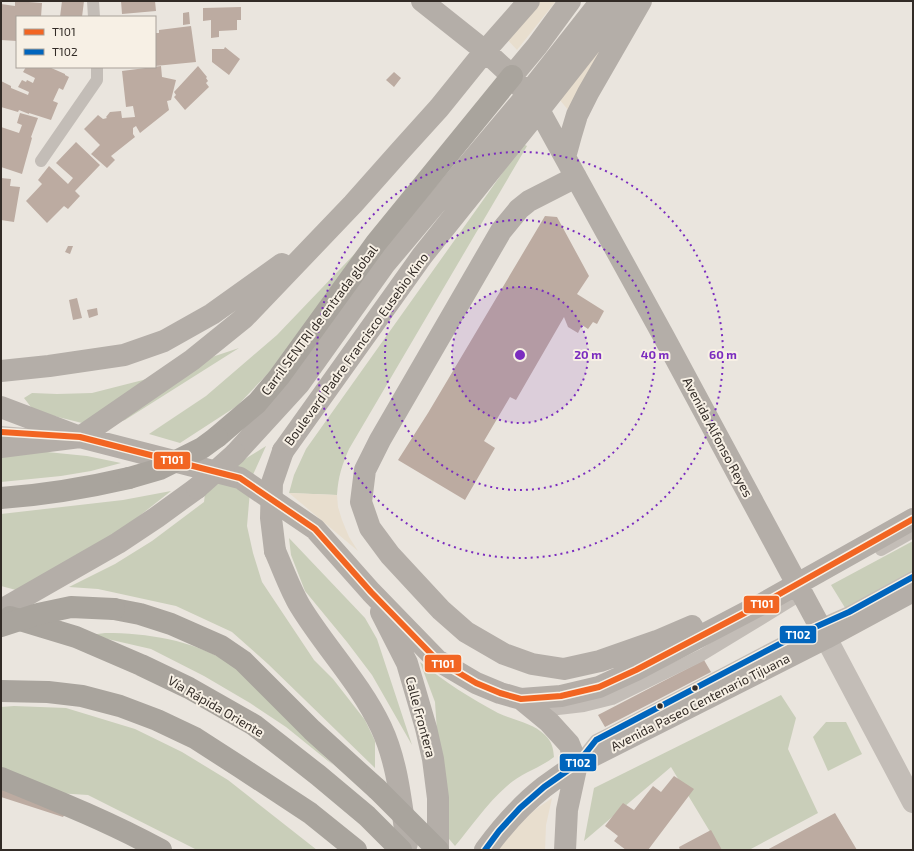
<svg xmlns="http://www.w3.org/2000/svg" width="914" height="851" font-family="'Exo 2',sans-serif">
	<rect width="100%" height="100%" fill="#eae5de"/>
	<!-- green -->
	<path fill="#c9ceb9" d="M 523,144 L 527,146 L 349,449 C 342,465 338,477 337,495 L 289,493 L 294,475 L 306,449 Z
		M 364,244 L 275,366 L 237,406 L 180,443 L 149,434 L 206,396 L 277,335 Z
		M 239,348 L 125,420 L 102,428 L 34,411 L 24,398 L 32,393 L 57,394 L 92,393 L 143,380 Z
		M 266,446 L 251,479 L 247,526 L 253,553 L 262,582 L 314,660 L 333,679 L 365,720 L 375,741 L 375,768 L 268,664 L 232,632 L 176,606 L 98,589 L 69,587 L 115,564 L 152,541 L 204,502 L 205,494 L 240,462 Z
		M 37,451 L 87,456 L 121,463 L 91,471 L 61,476 L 1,482 L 1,455 Z
		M 171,491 L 119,532 L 16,590 L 1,586 L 1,514 L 123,500 Z
		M 289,538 L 365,618 L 377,639 L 412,745 L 372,675 L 347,642 L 305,591 L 291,555 Z
		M 913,541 L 913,574 L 847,611 L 831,585 Z
		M 105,633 C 148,633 191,640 228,662 C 238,668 247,679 255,687 C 282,712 307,738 333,765 L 286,727 L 250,703 L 204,676 L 151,649 L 90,635 Z
		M 420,662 C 445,682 470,698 498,713 C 513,720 533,723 545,735 C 552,742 553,747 554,757 C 540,768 521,773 507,786 C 487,803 472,826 455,846 L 444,833 L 435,702 Z
		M 781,695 L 796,718 L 788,749 L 818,813 L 749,850 L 721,850 L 671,767 L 584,841 L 594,788 Z
		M 14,706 L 66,708 L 135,729 L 182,752 L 228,780 L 317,850 L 197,850 L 88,795 L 41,792 L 1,775 L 1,707 Z
		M 826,722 L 846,722 L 862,754 L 828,771 L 813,737 Z"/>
	<!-- plaza -->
	<path fill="#e8dece" d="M 538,1 L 556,1 L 517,50 L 505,37 Z
		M 631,1 L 569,111 L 559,99 Z
		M 289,493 L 337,495 L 338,507 L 342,520 L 349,537 L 358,551 Z
		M 552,798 L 546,825 L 545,850 L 497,850 L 516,827 L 532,812 Z"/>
	<!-- building -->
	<path fill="#bcaba1" d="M 15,1 L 42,3 L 41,17 L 17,17 L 17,41 L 1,40 L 1,4 L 15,6 Z
		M 62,1 L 84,1 L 82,17 L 60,17 Z
		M 121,1 L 155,1 L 156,11 L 122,14 Z
		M 241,7 L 241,20 L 237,20 L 237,30 L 219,31 L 219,37 L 211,38 L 211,20 L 203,21 L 203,8 Z
		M 189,12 L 190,24 L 183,25 L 183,13 Z
		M 191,26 L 196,62 L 155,66 L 155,33 L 159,33 L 159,30 Z
		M 225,47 L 240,59 L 229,75 L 212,62 L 212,49 L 224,49 Z
		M 161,66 L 162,77 L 176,80 L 171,100 L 167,101 L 169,110 L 140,133 L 136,126 L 133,128 L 133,134 L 135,137 L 111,156 L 115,160 L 107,168 L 91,154 L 100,145 L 84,129 L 98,115 L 103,119 L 107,118 L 106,117 L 110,112 L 121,111 L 122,118 L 135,117 L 133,106 L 126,107 L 122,71 Z
		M 198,66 L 207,77 L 206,78 L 208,81 L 206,83 L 209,87 L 185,110 L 174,97 L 176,95 L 174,92 Z
		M 26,67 L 49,67 L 65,74 L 65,75 L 69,77 L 63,90 L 59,88 L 53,101 L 58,103 L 51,120 L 29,113 L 29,114 L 19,110 L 18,112 L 1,107 L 1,81 L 11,86 L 11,88 L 28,95 L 29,92 L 18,87 L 22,80 L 26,82 L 27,80 L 33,83 L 35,78 L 23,72 Z
		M 394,72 L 401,78 L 394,87 L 386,80 Z
		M 20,113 L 38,118 L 31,137 L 32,138 L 22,174 L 1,167 L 1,127 L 19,133 L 22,125 L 17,123 Z
		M 76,142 L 100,165 L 75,191 L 80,196 L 68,209 L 64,206 L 47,223 L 26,201 L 42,184 L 38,180 L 49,166 L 68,184 L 73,178 L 56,163 Z
		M 1,178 L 11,179 L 10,186 L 20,187 L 14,222 L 1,220 Z
		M 545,216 L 557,217 L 589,276 L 577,294 L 604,311 L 597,324 L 593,322 L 588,329 L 582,325 L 578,333 L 568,327 L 564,317 L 516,400 L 510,397 L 484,441 L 495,448 L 465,500 L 398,460 L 428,413 Z
		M 68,246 L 73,246 L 70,254 L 65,252 Z
		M 77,298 L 82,318 L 73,320 L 69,300 Z
		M 97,308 L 98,315 L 89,318 L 87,310 Z
		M 704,660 L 711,672 L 605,727 L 598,715 Z
		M 674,776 L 694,789 L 648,850 L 626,850 L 614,841 L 618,836 L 605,826 L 623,803 L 634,810 L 653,786 L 661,792 Z
		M 1,788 L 65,814 L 63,817 L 1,797 Z
		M 835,813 L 857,850 L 767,850 Z
		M 711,830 L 722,850 L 680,850 L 679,847 Z"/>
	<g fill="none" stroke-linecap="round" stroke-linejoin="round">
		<!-- lane -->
		<path stroke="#c3bdb7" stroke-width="12" d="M 93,1 L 94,17
			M 41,161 L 97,80 L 97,67
			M 1,432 L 37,435
			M 881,550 L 913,532
			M 539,704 L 558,709 L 584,706 L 612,699 L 702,655 L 797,597
			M 584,755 L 596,740 L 612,732 L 793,637 L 849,612 L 913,577"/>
		<!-- street -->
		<path stroke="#c3bdb7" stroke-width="22" d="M 826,638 L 913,802"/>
		<!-- secondary -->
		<path stroke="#b4aea8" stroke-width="22" d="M 422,1 L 485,51 L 512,76 L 539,110 L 664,337 L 826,638
			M 512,76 L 537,46 L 570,1
			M 565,157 L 571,135 L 577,115 L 588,93 L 641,1
			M 576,177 L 529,201 L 519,209 L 501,231 L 380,440 L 365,470 L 361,502 L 370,528 L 390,555 L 441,610 L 466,632 L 504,654 L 532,664 L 564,669 L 600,661 L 657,641 L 692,626
			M 1,371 L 49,366 L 124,355 L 164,341 L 212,314 L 282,264
			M 1,407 L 80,437 L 240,478 L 315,529 L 371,592 L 437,660 L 476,683 L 500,693 L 521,699 L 561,696 L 599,687 L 636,670 L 760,605 L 913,519
			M 1,447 L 80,437 L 192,360 L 244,318 L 353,204 L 401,150 L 439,108 L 485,51 L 529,1
			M 283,451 L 422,256 L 539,110 L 625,1
			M 235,454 L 299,384 L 384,265 L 527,95 L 601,1
			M 275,551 C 283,569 290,589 300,606 C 325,647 360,683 381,727 C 398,763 401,804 407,843 L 405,850
			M 1,610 L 118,543 L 157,517 L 197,488
			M 381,612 L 407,663 L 426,728 L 433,759 L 438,798 L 438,850
			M 521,699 L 549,722 L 569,744 L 577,764 L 567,810 L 565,850
			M 485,850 C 502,827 521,805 544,787 C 555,779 566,771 577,764 L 826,638 L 913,591"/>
		<!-- highway -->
		<path stroke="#a9a49d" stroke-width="22" d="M 217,437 L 257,403 L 279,377 L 376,243 L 512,76
			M 1,498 C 44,495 86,488 129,478
			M 114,609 L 140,614 L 171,624 L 221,646 L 243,661 L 312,730 L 377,789
			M 10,617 L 76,637 L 141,665 L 189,688 L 254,725 L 318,775 L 367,816 L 401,850
			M 1,691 L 48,692 L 82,696 L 120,706 L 157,720 L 195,738 L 240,767 L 310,813 L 356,850
			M 1,778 C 55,800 110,822 161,850"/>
		<!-- secondary-bridge -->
		<path stroke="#b4aea8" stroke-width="22" d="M 197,488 L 235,454
			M 275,551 L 271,518 L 272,483 L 283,451"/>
		<!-- highway-bridge -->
		<path stroke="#a9a49d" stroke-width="22" d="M 129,478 L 160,469 L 202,448 L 217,437
			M 1,626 L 38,614 L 71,607 L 114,609
			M 377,789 L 438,850"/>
		<!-- bus-1 casing -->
		<g stroke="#f7f0e5" stroke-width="9">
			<path id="bus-1" d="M 1,432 L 80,437 L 240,478 L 315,529 L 371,592 L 437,660 L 476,683 L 500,693 L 521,699 L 561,696 L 599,687 L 636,670 L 760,605 L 913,519"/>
		</g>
		<!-- bus-2 casing -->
		<g stroke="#f7f0e5" stroke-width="9">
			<path id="bus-2" d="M 485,850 L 499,831 L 520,808 L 544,787 L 577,764 L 596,740 L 793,637 L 849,612 L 913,577"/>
		</g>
		<!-- bus-1 -->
		<use href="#bus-1" stroke="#f26522" stroke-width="6"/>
		<!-- bus-2 -->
		<use href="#bus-2" stroke="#0065bd" stroke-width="6"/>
	</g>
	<!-- distance rings -->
	<circle cx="520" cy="355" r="68" fill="#7b2cbf" fill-opacity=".12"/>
	<g fill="none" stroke="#7b2cbf" stroke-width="2" stroke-dasharray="2 4">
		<circle cx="520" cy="355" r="68"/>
		<circle cx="520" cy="355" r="135"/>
		<circle cx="520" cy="355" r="203"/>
	</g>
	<!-- markers -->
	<g fill="#322b26" stroke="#f7f0e5" stroke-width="1.5">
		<circle cx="695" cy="688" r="3.5"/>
		<circle cx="660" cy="706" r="3.5"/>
	</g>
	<g text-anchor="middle" stroke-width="4" stroke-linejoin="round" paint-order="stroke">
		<!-- street labels -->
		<g font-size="13" fill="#322b26" stroke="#f7f0e5">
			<text transform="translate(319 320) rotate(-53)" y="5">Carril SENTRI de entrada global</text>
			<text transform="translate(356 349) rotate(-54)" y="5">Boulevard Padre Francisco Eusebio Kino</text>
			<text transform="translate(718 437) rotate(62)" y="5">Avenida Alfonso Reyes</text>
			<text transform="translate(700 702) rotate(-27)" y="5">Avenida Paseo Centenario Tijuana</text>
			<text transform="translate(216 706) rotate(30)" y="5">Vía Rápida Oriente</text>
			<text transform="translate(421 717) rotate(75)" y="5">Calle Frontera</text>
		</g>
	</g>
	<circle cx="520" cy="355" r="6" fill="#7b2cbf" stroke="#f7f0e5" stroke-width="2"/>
	<g font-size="12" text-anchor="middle" font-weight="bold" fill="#7b2cbf" stroke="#f7f0e5" stroke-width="4" stroke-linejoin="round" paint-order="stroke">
		<text x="588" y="359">20 m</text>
		<text x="655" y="359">40 m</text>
		<text x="723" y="359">60 m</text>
	</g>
	<g stroke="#f7f0e5" stroke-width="1.5">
		<rect x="153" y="451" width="38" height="19" rx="4" fill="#f26522"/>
		<rect x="743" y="595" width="37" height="19" rx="4" fill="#f26522"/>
		<rect x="779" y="625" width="38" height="19" rx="4" fill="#0065bd"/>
		<rect x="424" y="654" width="38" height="19" rx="4" fill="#f26522"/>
		<rect x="559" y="753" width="38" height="19" rx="4" fill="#0065bd"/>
	</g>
	<g font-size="11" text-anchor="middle" font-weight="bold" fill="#fff">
		<text x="172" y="464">T101</text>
		<text x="762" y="608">T101</text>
		<text x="798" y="639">T102</text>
		<text x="443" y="668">T101</text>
		<text x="578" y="767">T102</text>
	</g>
	<!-- border -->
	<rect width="914" height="851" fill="none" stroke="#322b26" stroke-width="4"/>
	<!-- legend -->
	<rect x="16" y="16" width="140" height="52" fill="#f7f0e5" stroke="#a8a199"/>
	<rect x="24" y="29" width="20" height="6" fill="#f26522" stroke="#a8a199"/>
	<text x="52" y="36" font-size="12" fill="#322b26">T101</text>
	<rect x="24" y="49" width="20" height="6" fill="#0065bd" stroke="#a8a199"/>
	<text x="52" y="56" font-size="12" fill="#322b26">T102</text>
</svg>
